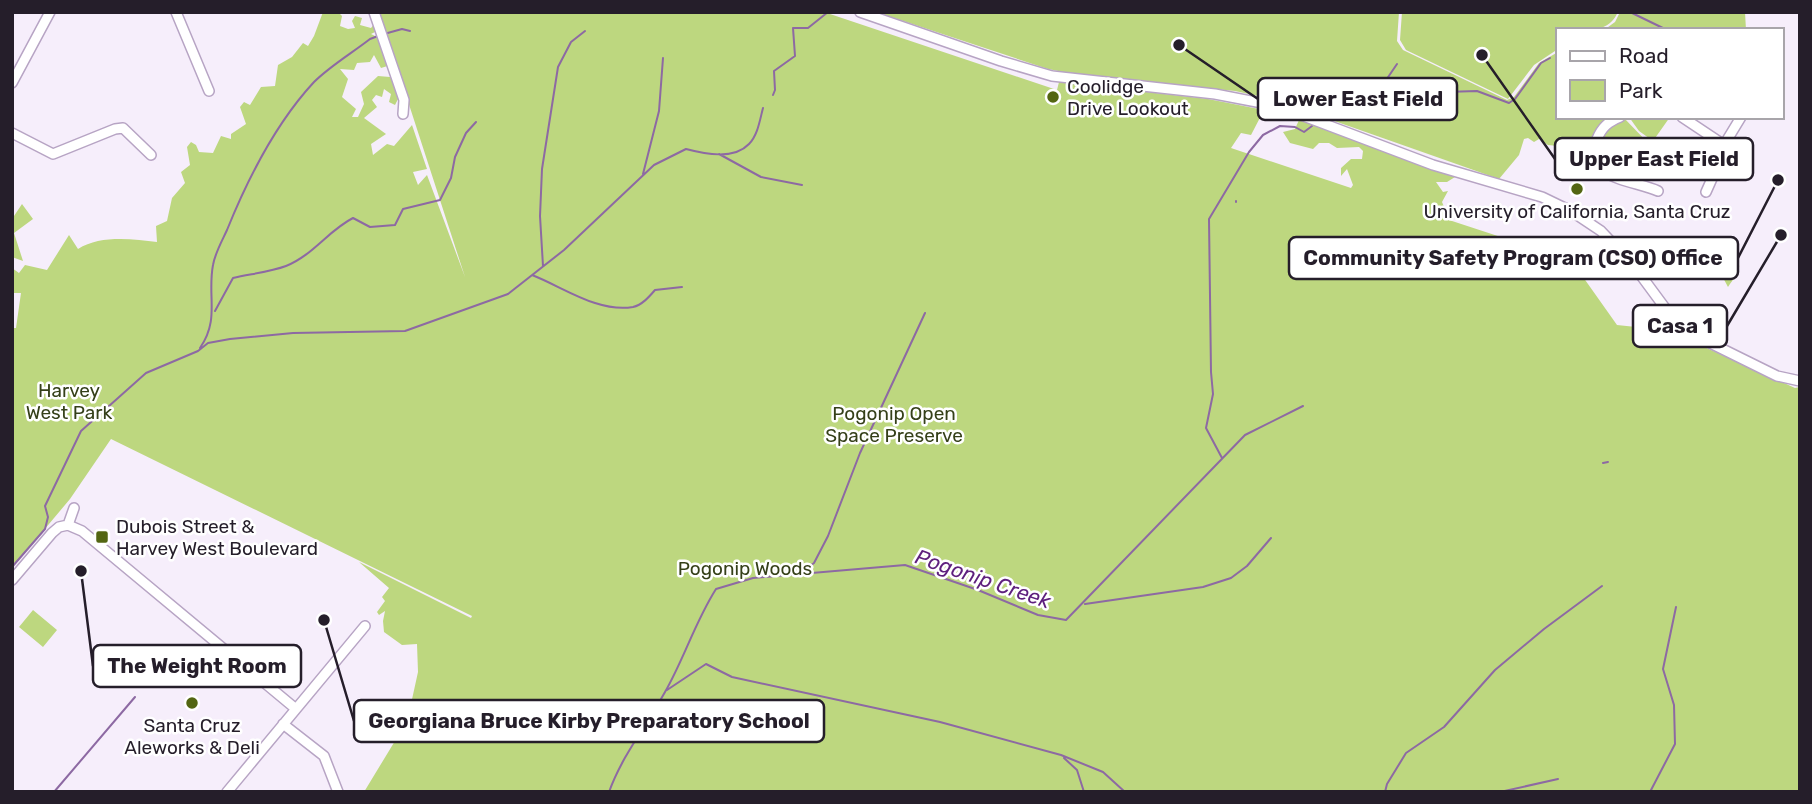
<svg xmlns="http://www.w3.org/2000/svg" width="1812" height="804" font-family="Rubik,sans-serif">
	<rect width="100%" height="100%" fill="#f6eefb"/>
	<!-- green -->
	<path fill="#bdd77f" d="M 323,12 L 338,12 L 342,16 L 340,26 L 348,29 L 355,28 L 352,21 L 355,16 L 362,18 L 360,25 L 371,28 L 375,23 L 377,31 L 371,34 L 379,38 L 394,64 L 381,68 L 374,55 L 370,62 L 357,63 L 354,70 L 340,69 L 348,79 L 342,97 L 356,109 L 352,117 L 358,117 L 364,104 L 361,92 L 378,76 L 390,77 L 400,95 L 395,105 L 389,102 L 391,94 L 384,89 L 382,97 L 376,95 L 372,100 L 377,107 L 364,118 L 386,134 L 371,144 L 373,155 L 387,144 L 394,146 L 412,125 L 427,169 L 413,172 L 418,185 L 427,175 L 465,277 L 379,12 L 824,12 L 1057,90 L 1059,82 L 1208,99 L 1264,110 L 1251,135 L 1241,133 L 1231,148 L 1351,188 L 1353,185 L 1347,169 L 1341,176 L 1341,168 L 1351,159 L 1362,159 L 1363,151 L 1359,147 L 1337,148 L 1329,143 L 1319,143 L 1313,149 L 1290,143 L 1283,132 L 1295,129 L 1299,120 L 1455,177 L 1447,182 L 1436,182 L 1443,192 L 1448,191 L 1442,202 L 1445,209 L 1451,211 L 1449,220 L 1571,260 L 1617,325 L 1684,332 L 1700,345 L 1795,388 L 1800,387 L 1800,792 L 364,792 L 415,708 L 409,713 L 418,672 L 417,644 L 402,645 L 384,632 L 383,621 L 385,611 L 379,615 L 377,612 L 385,601 L 382,597 L 389,588 L 359,562 L 471,618 L 472,616 L 111,439 L 70,499 L 12,568 L 12,328 L 16,328 L 21,293 L 12,293 L 12,268 L 19,273 L 25,265 L 47,270 L 69,235 L 78,249 C 100,235 132,239 157,242 L 156,226 L 167,221 L 172,198 L 185,183 L 181,172 L 190,165 L 187,147 L 191,142 L 196,145 L 199,152 L 213,153 L 221,136 L 231,139 L 231,134 L 246,124 L 240,107 L 244,102 L 250,105 L 261,87 L 275,86 L 278,65 L 292,57 L 303,43 L 308,46 L 314,36 Z
		M 876,12 L 1399,12 L 1397,41 L 1403,50 L 1507,100 L 1514,97 L 1539,63 L 1558,52 L 1558,117 L 1615,117 L 1604,124 L 1595,165 L 1590,169 L 1584,158 L 1569,158 L 1558,146 L 1548,145 L 1539,139 L 1534,142 L 1528,138 L 1524,139 L 1519,155 L 1499,179 L 1272,99 L 1235,91 L 1079,75 L 1048,69 Z
		M 1402,12 L 1618,12 C 1607,36 1581,30 1558,30 L 1558,49 L 1534,65 L 1508,99 L 1406,50 L 1400,40 Z
		M 1620,12 L 1745,12 L 1746,30 L 1604,30 L 1615,22 Z
		M 1629,117 L 1670,117 L 1653,141 L 1639,131 Z
		M 1624,118 L 1650,145 L 1609,173 L 1597,159 L 1601,133 Z
		M 22,204 L 33,219 L 14,233 L 23,261 L 12,257 L 12,219 Z
		M 1724,253 C 1748,262 1739,271 1728,287 L 1713,259 Z
		M 33,610 L 57,630 L 43,647 L 19,627 Z"/>
	<g fill="none" stroke-linecap="round" stroke-linejoin="round">
		<!-- stream -->
		<path stroke="#8d69a3" stroke-width="2" d="M 1630,12 L 1667,30
			M 384,34 L 402,29 L 410,31
			M 1382,86 L 1397,64
			M 773,95 L 775,90 L 774,71 L 795,56 L 793,28 L 808,28 L 828,12
			M 1322,116 L 1338,106 L 1371,90 L 1400,83 L 1414,84 L 1445,92 L 1477,91 L 1509,103 L 1515,99 L 1541,63 L 1550,58
			M 719,154 L 761,177 L 802,185
			M 643,174 L 659,111 L 663,58
			M 1236,201 L 1236,202
			M 543,266 L 540,216 L 542,169 L 558,67 L 571,42 L 585,31
			M 532,275 C 563,287 598,313 633,307 C 642,305 649,297 655,290 L 682,287
			M 215,311 L 233,278 C 250,274 270,272 286,266 C 312,256 329,230 353,218 L 370,227 L 395,225 L 403,209 L 440,200 L 451,178 L 455,157 L 466,133 L 476,122
			M 200,348 C 220,319 207,296 213,265 C 215,253 222,241 227,230 C 248,178 276,123 314,82 C 330,66 352,53 370,39 L 378,36
			M 1222,458 L 1206,428 L 1213,394 L 1211,372 L 1209,219 L 1249,152 L 1263,135 L 1280,126 L 1295,127 L 1304,132 L 1312,126
			M 1603,463 L 1608,462
			M 12,567 L 45,529 L 48,517 L 45,506 L 81,431 L 146,373 L 198,351 L 208,343 L 230,339 L 293,333 L 405,331 L 508,294 L 564,250 L 654,165 L 686,149 C 705,154 734,160 749,144 C 758,135 760,119 763,108
			M 799,574 L 814,563 L 828,536 L 860,453 L 925,313
			M 1085,604 L 1203,587 L 1231,578 L 1247,566 L 1271,538
			M 667,690 L 706,664 L 732,677 L 940,722 L 1061,755 L 1103,772 L 1125,792
			M 1064,758 L 1077,770 L 1084,792
			M 54,792 L 135,697
			M 609,792 C 622,756 646,726 665,692 C 684,659 695,622 716,589 L 753,578 L 905,565 L 978,590 L 1038,615 L 1066,620 L 1245,435 L 1303,406
			M 1385,792 L 1387,784 L 1406,753 L 1444,727 L 1495,670 L 1544,629 L 1602,586
			M 1500,792 L 1558,779
			M 1650,792 L 1675,744 L 1674,705 L 1663,669 L 1676,607"/>
		<!-- minor casing -->
		<g stroke="#b7a4c4" stroke-width="12">
			<path id="minor" d="M 176,12 L 209,91
				M 374,12 L 404,100 L 403,114
				M 860,12 L 1001,61 L 1052,76 L 1215,94 L 1277,106 L 1433,165 L 1542,197 L 1571,211 L 1601,231 L 1634,266 L 1668,312 L 1698,337 L 1777,376 L 1800,381
				M 12,83 L 50,12
				M 1620,117 C 1608,122 1602,127 1597,139 C 1581,180 1635,180 1658,191
				M 1682,117 L 1724,145
				M 12,133 L 53,154 L 115,129 L 123,128 L 151,155
				M 1706,192 L 1723,154 L 1724,145 L 1741,117
				M 68,525 L 82,531 L 296,709
				M 68,525 L 74,508
				M 12,580 L 52,533 L 59,527 L 68,525
				M 283,724 L 324,756 L 338,792
				M 227,792 L 365,626"/>
		</g>
		<!-- minor -->
		<use href="#minor" stroke="#fff" stroke-width="9"/>
	</g>
	<!-- markers -->
	<g fill="#536612" stroke="#fff" stroke-width="2.5">
		<circle cx="1053" cy="97" r="7"/>
		<circle cx="1577" cy="189" r="7"/>
		<rect x="95" y="530" width="14" height="14" rx="3.5"/>
		<circle cx="192" cy="703" r="7"/>
	</g>
	<g text-anchor="middle" stroke-width="5" stroke-linejoin="round" paint-order="stroke">
		<!-- poi labels -->
		<g font-size="19" fill="#251e2a" stroke="#fff" text-anchor="start">
			<text x="1067" y="93">Coolidge<tspan x="1067" dy="22">Drive Lookout</tspan></text>
			<text x="1577" y="218" text-anchor="middle">University of California, Santa Cruz</text>
			<text x="116" y="533">Dubois Street &amp;<tspan x="116" dy="22">Harvey West Boulevard</tspan></text>
			<text x="192" y="732" text-anchor="middle">Santa Cruz<tspan x="192" dy="22">Aleworks &amp; Deli</tspan></text>
		</g>
		<!-- park labels -->
		<g font-size="19" fill="#354019" stroke="#fff">
			<text x="69" y="397">Harvey<tspan x="69" dy="22">West Park</tspan></text>
			<text x="894" y="420">Pogonip Open<tspan x="894" dy="22">Space Preserve</tspan></text>
			<text x="745" y="575">Pogonip Woods</text>
		</g>
		<!-- water labels -->
		<g font-size="21" font-style="italic" fill="#5e207d" stroke="#fff">
			<text transform="translate(983 579) rotate(19)" y="7">Pogonip Creek</text>
		</g>
	</g>
	<!-- callouts -->
	<path fill="none" stroke="#251e2a" stroke-width="2.5" d="M1179 45L1258 99M1482 55L1555 159M1778 180L1738 258M1781 235L1727 326M81 571L93 666M324 620L354 721"/>
	<g fill="#251e2a" stroke="#fff" stroke-width="2.5">
		<circle cx="1179" cy="45" r="7"/>
		<circle cx="1482" cy="55" r="7"/>
		<circle cx="1778" cy="180" r="7"/>
		<circle cx="1781" cy="235" r="7"/>
		<circle cx="81" cy="571" r="7"/>
		<circle cx="324" cy="620" r="7"/>
	</g>
	<g fill="#fff" stroke="#251e2a" stroke-width="2.5">
		<rect x="1258" y="78" width="199" height="42" rx="7"/>
		<rect x="1555" y="138" width="198" height="42" rx="7"/>
		<rect x="1289" y="237" width="449" height="42" rx="7"/>
		<rect x="1633" y="305" width="94" height="42" rx="7"/>
		<rect x="93" y="645" width="208" height="42" rx="7"/>
		<rect x="354" y="700" width="470" height="42" rx="7"/>
	</g>
	<g font-size="21" text-anchor="middle" font-weight="bold" fill="#251e2a">
		<text x="1358" y="106">Lower East Field</text>
		<text x="1654" y="166">Upper East Field</text>
		<text x="1513" y="265">Community Safety Program (CSO) Office</text>
		<text x="1680" y="333">Casa 1</text>
		<text x="197" y="673">The Weight Room</text>
		<text x="589" y="728">Georgiana Bruce Kirby Preparatory School</text>
	</g>
	<!-- border -->
	<rect width="1812" height="804" fill="none" stroke="#251e2a" stroke-width="28"/>
	<!-- legend -->
	<rect x="1556" y="28" width="228" height="91" fill="#ffffff" stroke="#a8a5aa" stroke-width="2"/>
	<rect x="1570" y="51" width="35" height="10" fill="#ffffff" stroke="#a8a5aa" stroke-width="2"/>
	<text x="1619" y="63" font-size="21" fill="#251e2a">Road</text>
	<rect x="1570" y="80" width="35" height="21" fill="#bdd77f" stroke="#a8a5aa" stroke-width="2"/>
	<text x="1619" y="98" font-size="21" fill="#251e2a">Park</text>
</svg>
